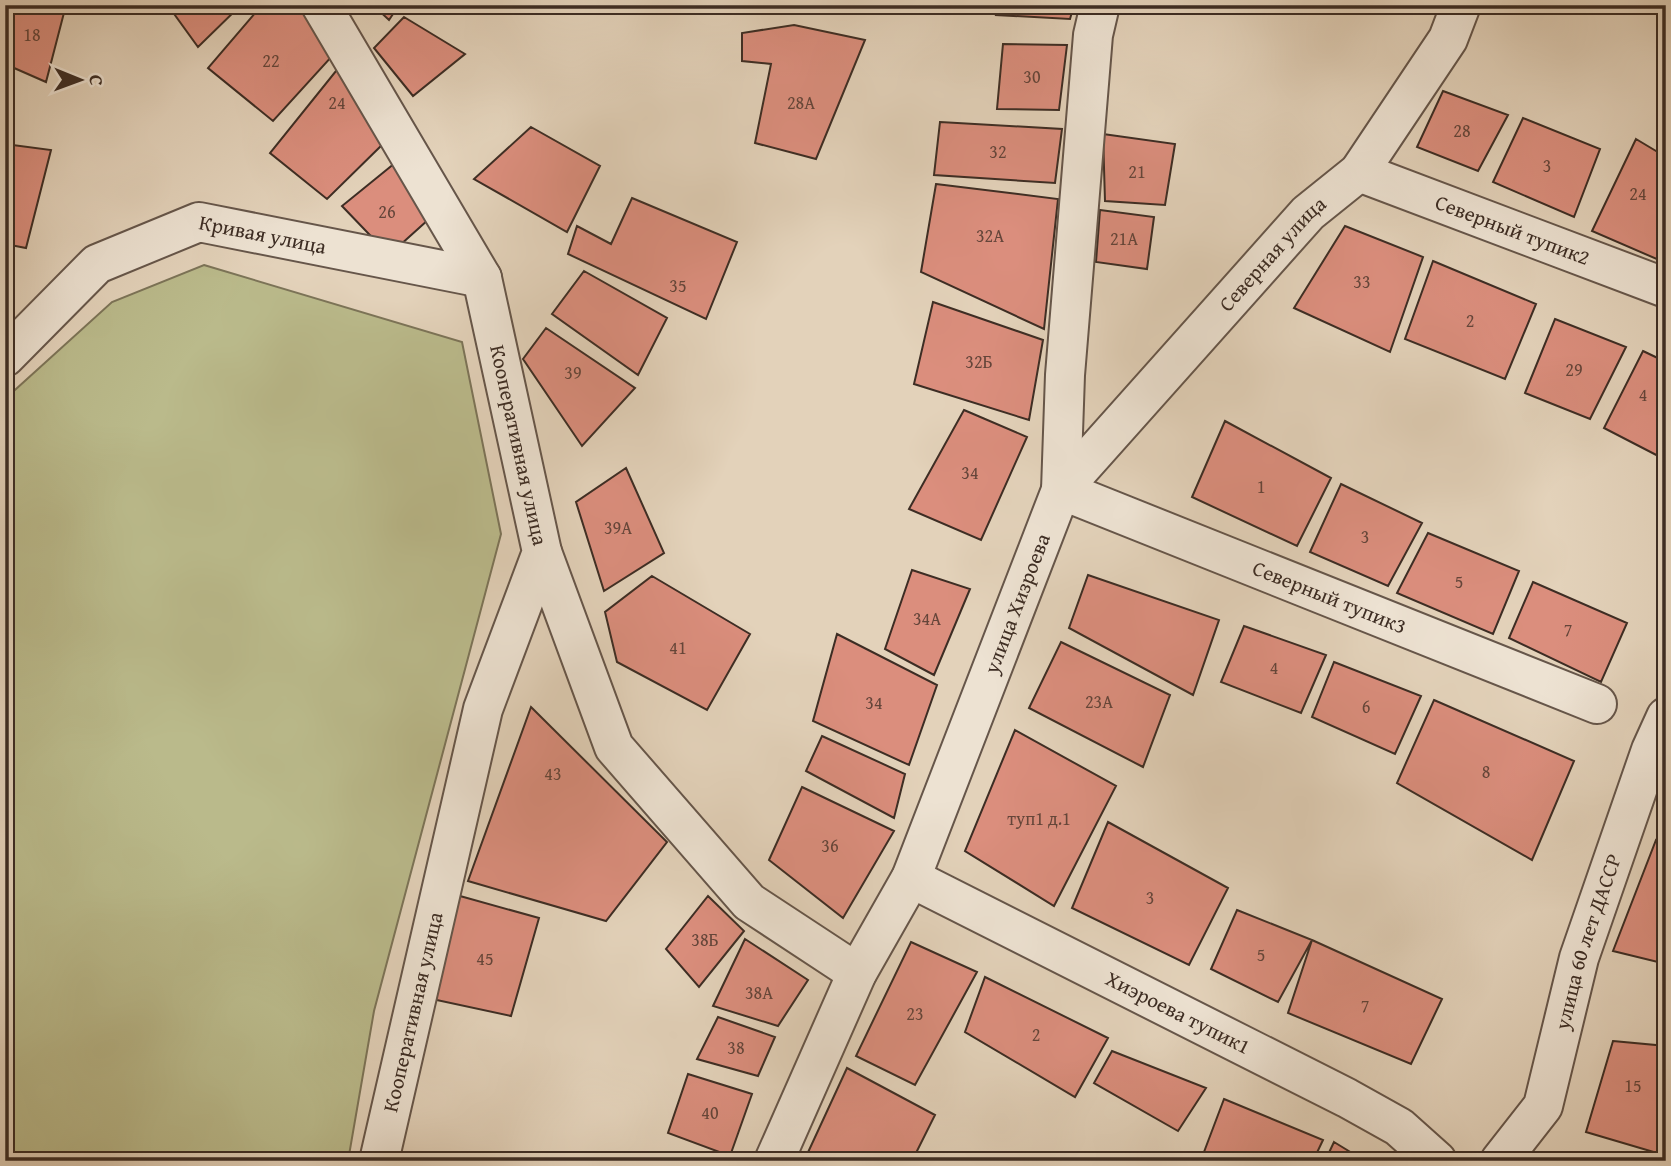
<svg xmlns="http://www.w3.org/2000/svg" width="1671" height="1166" font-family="'Gentium Book Plus',serif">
	<rect width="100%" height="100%" fill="#e3d2ba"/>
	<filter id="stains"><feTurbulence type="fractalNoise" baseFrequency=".00286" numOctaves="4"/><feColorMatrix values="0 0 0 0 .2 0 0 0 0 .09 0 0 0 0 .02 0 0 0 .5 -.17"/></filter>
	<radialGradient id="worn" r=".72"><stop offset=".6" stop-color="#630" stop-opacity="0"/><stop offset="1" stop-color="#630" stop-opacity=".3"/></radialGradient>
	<!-- green -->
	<path fill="#baba8b" stroke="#7c7458" stroke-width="2" d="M 204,265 L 462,342 L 501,534 L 374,1011 L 348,1161 L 5,1161 L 5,399 L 112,302 Z"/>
	<!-- building -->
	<path fill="#db8e7d" stroke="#3d2d24" stroke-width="2" d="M 5,5 L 66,5 L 46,82 L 5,64 Z
		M 177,5 L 241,5 L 198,47 L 172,11 Z
		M 262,5 L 300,5 L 334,54 L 273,121 L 208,68 Z
		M 373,5 L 399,5 L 389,20 Z
		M 718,5 L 782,5 L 780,14 L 717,8 Z
		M 999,5 L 1074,5 L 1070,19 L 996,15 Z
		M 404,17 L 465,54 L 413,96 L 374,48 Z
		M 794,25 L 865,40 L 816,159 L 755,143 L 771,64 L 742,61 L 742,33 Z
		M 1003,44 L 1067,45 L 1059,110 L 997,109 Z
		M 340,66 L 388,139 L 327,199 L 270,153 Z
		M 1443,91 L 1508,115 L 1478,171 L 1417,147 Z
		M 1523,118 L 1600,149 L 1574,217 L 1493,182 Z
		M 940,122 L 1062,129 L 1055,183 L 934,175 Z
		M 531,127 L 600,166 L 567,232 L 474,179 Z
		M 1103,134 L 1175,144 L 1165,205 L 1105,201 Z
		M 1636,139 L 1666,157 L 1666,263 L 1592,231 Z
		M 5,144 L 51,150 L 26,248 L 5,244 Z
		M 395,163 L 429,219 L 389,255 L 342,206 Z
		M 936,184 L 1058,199 L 1044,329 L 921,272 Z
		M 632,198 L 737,242 L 706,319 L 568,254 L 577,226 L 611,244 Z
		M 1100,210 L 1154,217 L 1147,269 L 1096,262 Z
		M 1345,226 L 1423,257 L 1390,352 L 1294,308 Z
		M 1433,261 L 1536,304 L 1505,379 L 1405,339 Z
		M 584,271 L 667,318 L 638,375 L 552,314 Z
		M 933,302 L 1043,340 L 1029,420 L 914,384 Z
		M 1555,319 L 1626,347 L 1590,419 L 1525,393 Z
		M 546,328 L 635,388 L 582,446 L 523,359 Z
		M 1643,351 L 1666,362 L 1666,460 L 1604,428 Z
		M 964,410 L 1027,437 L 981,540 L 909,509 Z
		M 1225,421 L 1331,478 L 1297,546 L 1192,497 Z
		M 626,468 L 664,553 L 604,591 L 576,502 Z
		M 1341,484 L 1422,523 L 1388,586 L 1310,552 Z
		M 1428,533 L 1519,571 L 1493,634 L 1397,593 Z
		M 912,570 L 970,589 L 934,675 L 885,649 Z
		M 1088,575 L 1219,620 L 1193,695 L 1069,628 Z
		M 652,576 L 750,634 L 707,710 L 617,662 L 605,612 Z
		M 1533,582 L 1627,623 L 1601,682 L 1509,638 Z
		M 1244,626 L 1326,655 L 1301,713 L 1221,682 Z
		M 837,634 L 937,685 L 909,765 L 813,721 Z
		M 1061,642 L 1170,695 L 1143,767 L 1029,708 Z
		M 1334,662 L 1421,696 L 1395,754 L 1312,717 Z
		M 1434,700 L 1574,761 L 1532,860 L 1397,783 Z
		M 531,707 L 667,842 L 606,921 L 468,881 Z
		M 1015,730 L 1116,786 L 1054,906 L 965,851 Z
		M 822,736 L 905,774 L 894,818 L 806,771 Z
		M 802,787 L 894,831 L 843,918 L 769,860 Z
		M 1108,822 L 1228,888 L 1189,965 L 1072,908 Z
		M 1656,840 L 1666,846 L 1666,964 L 1613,951 Z
		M 460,896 L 539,918 L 511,1016 L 432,999 Z
		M 708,896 L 744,931 L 699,987 L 666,949 Z
		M 1237,910 L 1312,940 L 1278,1002 L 1211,969 Z
		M 745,939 L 808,980 L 778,1026 L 713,1006 Z
		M 1312,940 L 1442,999 L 1411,1064 L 1288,1013 Z
		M 911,942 L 977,972 L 915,1085 L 856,1056 Z
		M 985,977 L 1108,1038 L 1075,1097 L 965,1032 Z
		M 718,1017 L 775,1037 L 758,1076 L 697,1059 Z
		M 1613,1041 L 1666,1046 L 1666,1125 L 1657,1153 L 1586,1132 Z
		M 1112,1051 L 1206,1088 L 1178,1131 L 1094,1083 Z
		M 847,1068 L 935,1115 L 912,1161 L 804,1161 Z
		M 688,1074 L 752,1094 L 730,1156 L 668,1133 Z
		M 1224,1099 L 1323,1140 L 1313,1161 L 1220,1161 L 1204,1152 Z
		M 1334,1142 L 1365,1161 L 1325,1161 Z"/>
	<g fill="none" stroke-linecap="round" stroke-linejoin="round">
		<!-- minor casing -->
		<g stroke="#66564a" stroke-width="42">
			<g id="minor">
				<path id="s1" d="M 321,5 L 482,278 L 542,552 L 483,709 L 379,1161"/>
				<path id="s2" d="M 1359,172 L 1666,288"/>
				<path id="s3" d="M 5,357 L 97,264 L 199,222 L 482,278"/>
				<path id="s4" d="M 1061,490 L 1308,213 L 1359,172 L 1448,39 L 1461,5"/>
				<path id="s5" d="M 1061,490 L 1597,704"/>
				<path d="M 542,552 L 614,747 L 749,902 L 857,973"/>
				<path id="s6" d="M 911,878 L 1347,1098 L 1399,1127 L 1437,1161"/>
				<path id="s7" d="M 774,1161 L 857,973 L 911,878 L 1061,490 L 1065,375 L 1093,35 L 1100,5"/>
				<path id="s8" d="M 1500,1161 L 1543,1106 L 1579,958 L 1651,750 L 1666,717"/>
			</g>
		</g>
		<!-- minor -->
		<use href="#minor" stroke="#ede2d2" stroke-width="38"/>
	</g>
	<g text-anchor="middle" stroke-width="5" stroke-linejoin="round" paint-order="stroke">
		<!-- number labels -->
		<g font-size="18" fill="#64453a">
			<text x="32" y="41">18</text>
			<text x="271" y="67">22</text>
			<text x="1032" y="83">30</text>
			<text x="337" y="109">24</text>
			<text x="801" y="109">28А</text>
			<text x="1462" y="137">28</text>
			<text x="998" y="158">32</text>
			<text x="1547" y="172">3</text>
			<text x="1137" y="178">21</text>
			<text x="1638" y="200">24</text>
			<text x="387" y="218">26</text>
			<text x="990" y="242">32А</text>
			<text x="1124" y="245">21А</text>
			<text x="1362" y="288">33</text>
			<text x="678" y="292">35</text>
			<text x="1470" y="327">2</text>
			<text x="979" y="368">32Б</text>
			<text x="1574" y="376">29</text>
			<text x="573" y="379">39</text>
			<text x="1643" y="401">4</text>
			<text x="970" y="479">34</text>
			<text x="1261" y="493">1</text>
			<text x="618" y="534">39А</text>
			<text x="1365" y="543">3</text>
			<text x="1459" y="588">5</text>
			<text x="927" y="625">34А</text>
			<text x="1568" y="636">7</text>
			<text x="678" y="654">41</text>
			<text x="1274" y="674">4</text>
			<text x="1099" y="708">23А</text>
			<text x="874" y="709">34</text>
			<text x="1366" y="713">6</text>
			<text x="1486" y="778">8</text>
			<text x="553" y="780">43</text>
			<text x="1039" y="825">туп1 д.1</text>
			<text x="830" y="852">36</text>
			<text x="1150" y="904">3</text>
			<text x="705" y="946">38Б</text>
			<text x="1261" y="961">5</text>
			<text x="485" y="965">45</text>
			<text x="759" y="999">38А</text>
			<text x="1365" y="1012">7</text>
			<text x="915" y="1020">23</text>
			<text x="1036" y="1041">2</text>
			<text x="736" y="1054">38</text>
			<text x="1633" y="1092">15</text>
			<text x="710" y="1119">40</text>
		</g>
		<!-- street labels -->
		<g font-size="21" fill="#3d2d24" stroke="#ede2d2">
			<text dy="7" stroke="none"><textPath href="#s2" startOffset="164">Северный тупик2</textPath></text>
			<text dy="7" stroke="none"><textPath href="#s3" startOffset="306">Кривая улица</textPath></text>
			<text dy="7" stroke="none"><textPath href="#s4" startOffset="317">Северная улица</textPath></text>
			<text dy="7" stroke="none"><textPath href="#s1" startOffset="488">Кооперативная улица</textPath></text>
			<text dy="7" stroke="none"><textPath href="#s5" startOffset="289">Северный тупик3</textPath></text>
			<text dy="7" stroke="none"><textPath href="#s7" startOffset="609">улица Хизроева</textPath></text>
			<text dy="7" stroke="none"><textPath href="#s8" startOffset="240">улица 60 лет ДАССР</textPath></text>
			<text transform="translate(413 1012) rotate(-77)" y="7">Кооперативная улица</text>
			<text dy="7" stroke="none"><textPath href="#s6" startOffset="299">Хиэроева тупик1</textPath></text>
		</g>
	</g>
	<!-- margin -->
	<rect width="1671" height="1166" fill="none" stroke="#e3d2ba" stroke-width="28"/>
	<rect x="7" y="7" width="1657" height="1152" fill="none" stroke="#3d2d24" stroke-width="3.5"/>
	<rect x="14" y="14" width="1643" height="1138" fill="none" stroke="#3d2d24" stroke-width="2"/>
	<!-- north arrow -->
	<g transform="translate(80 80) rotate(91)" stroke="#ede2d2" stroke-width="5" paint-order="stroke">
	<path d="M0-5L12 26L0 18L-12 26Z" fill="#3d2d24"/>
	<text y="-10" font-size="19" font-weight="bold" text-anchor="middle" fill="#3d2d24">С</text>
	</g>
	<rect width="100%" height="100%" filter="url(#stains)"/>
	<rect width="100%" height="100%" fill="url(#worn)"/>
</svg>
